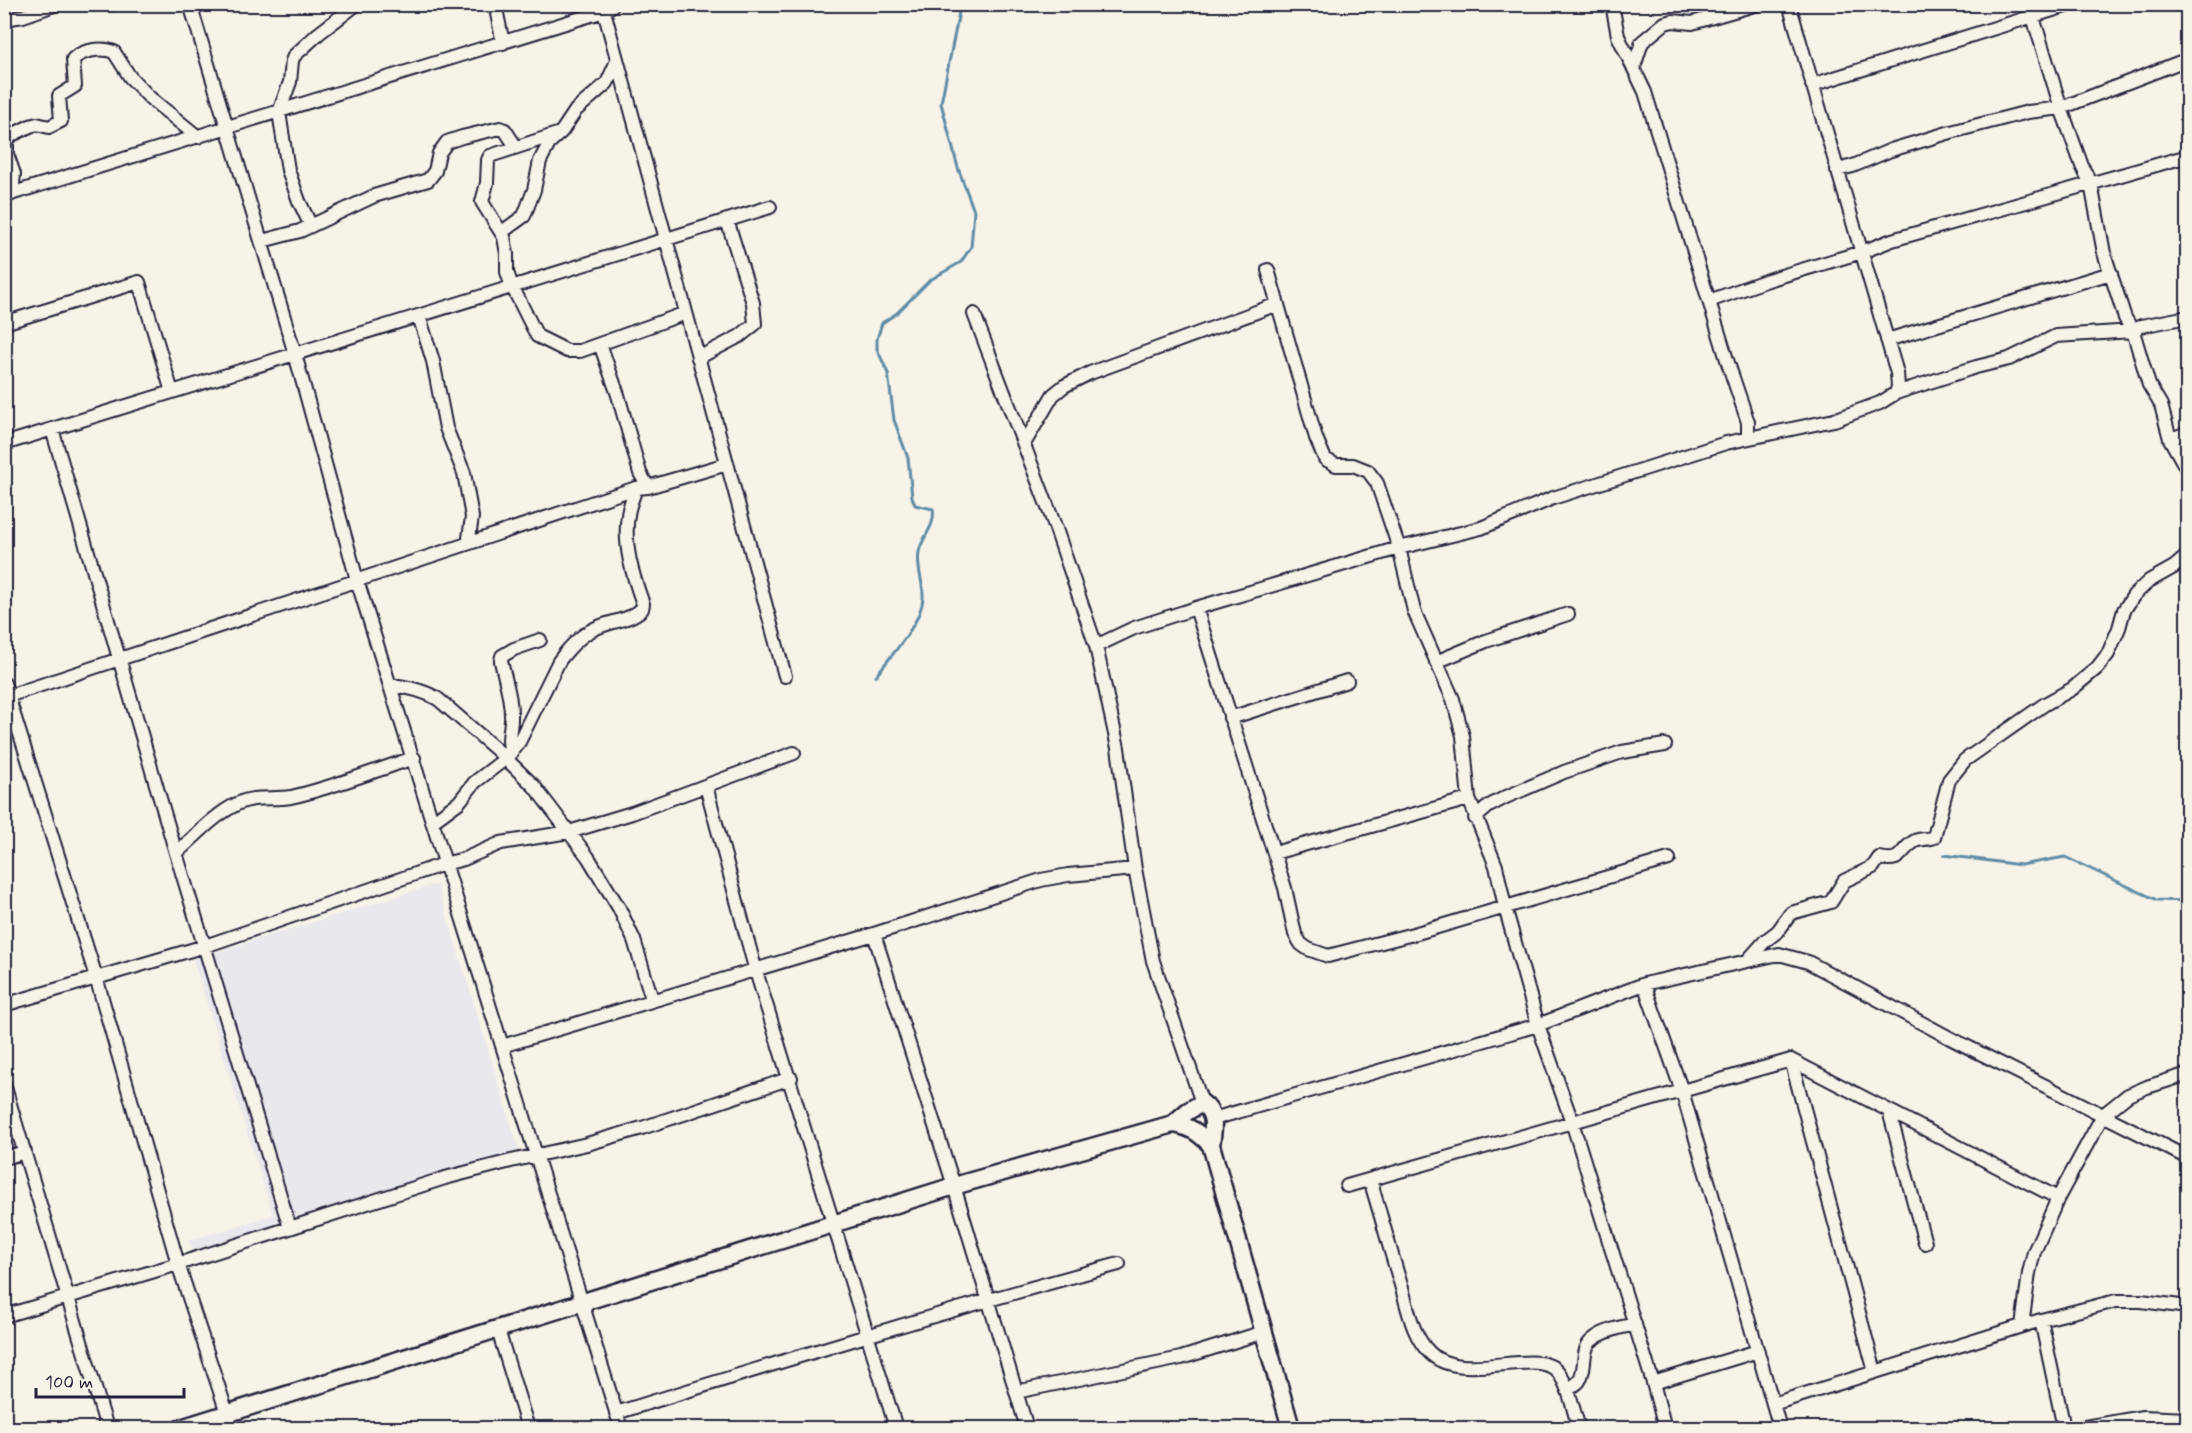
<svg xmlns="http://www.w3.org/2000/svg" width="2192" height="1433" font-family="Mynerve,sans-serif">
	<rect width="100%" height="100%" fill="#f7f3e8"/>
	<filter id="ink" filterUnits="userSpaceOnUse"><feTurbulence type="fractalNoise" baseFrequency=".0167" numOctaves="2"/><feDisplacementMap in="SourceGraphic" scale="12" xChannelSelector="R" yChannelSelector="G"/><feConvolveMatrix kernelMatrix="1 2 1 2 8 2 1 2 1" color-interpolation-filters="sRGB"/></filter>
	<g filter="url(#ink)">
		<!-- built -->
		<path fill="#e9e8ed" d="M 437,884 L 519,1150 L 193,1250 L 188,1241 L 273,1215 L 193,959 Z"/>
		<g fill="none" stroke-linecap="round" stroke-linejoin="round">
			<!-- stream -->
			<path stroke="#608ca5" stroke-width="3" d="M 876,676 C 891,655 921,624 923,598 C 924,583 916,568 919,552 C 922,536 936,527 933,509 L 915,505 L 912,497 L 908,458 L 894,420 L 888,373 L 877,349 L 877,339 L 882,323 L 897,313 L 930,280 L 961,262 L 971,247 L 974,211 L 958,168 L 941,103 L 960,7 L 963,4
				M 1944,855 L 2021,865 L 2065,857 L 2157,900 L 2188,901"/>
			<!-- street casing -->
			<g stroke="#22223b" stroke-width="16">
				<path id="street" d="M 102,4 L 114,4
					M 190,4 L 295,354 L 357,580 L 621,1428
					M 495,4 L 503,43
					M 1612,4 L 1618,36 L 1645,92 L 1728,363 L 1748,422 L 1748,438
					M 1789,4 L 1897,373 L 1898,387 L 1896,393
					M 2029,4 L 2061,108 L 2082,166 L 2091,184 L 2104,253 L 2125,318 L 2133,331 L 2149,385 L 2161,405 L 2170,439 L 2188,471
					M 604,11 L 785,676
					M 4,19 L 23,16 L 57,4
					M 1634,67 L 1642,42 L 1665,23 L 1673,21 L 1692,23 L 1758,4
					M 1812,85 L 2072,4
					M 557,134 L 490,156 L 488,160 L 487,183 L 482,202 L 504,237 L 507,254 L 507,272 L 511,284 L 537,336 L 567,351 L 580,351 L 686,313
					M 1837,170 L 1853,166 L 1891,150 L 1951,132 L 2028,112 L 2061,108 L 2188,59
					M 12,194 L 14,174 L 7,154 L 7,141 L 12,135 L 30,126 L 37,124 L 49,127 L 61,121 L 59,96 L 75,86 L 73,59 C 83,50 102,47 114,52 L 130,77 L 150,98 L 198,137
					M 4,196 L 604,11 L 614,4
					M 311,226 L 299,201 L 288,170 L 279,112 L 290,82 L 292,61 L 294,56 L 318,34 L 357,4
					M 502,232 L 524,216 L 534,190 L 540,161 L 550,142 L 562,131 L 576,110 L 607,83 L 617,61
					M 262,241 L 300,231 L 374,196 L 428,180 L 435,171 L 439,153 L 447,142 L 462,137 L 500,128 L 505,130 L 516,147
					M 1268,270 L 1316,438 L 1325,459 L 1336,465 L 1353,465 L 1368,471 L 1377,483 L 1399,548 L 1414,611 L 1453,699 L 1463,736 L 1469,799 L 1496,866 L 1505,907 L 1538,1025 L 1572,1122 L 1653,1383 L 1665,1428
					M 1709,301 L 1768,280 L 1862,252 L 1892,240 L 2188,156
					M 974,314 L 1055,526 L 1096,646 L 1118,748 L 1135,869
					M 419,316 L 433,361 L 446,428 L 464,473 L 472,517 L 469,538 L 472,542
					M 4,323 L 139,282 L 172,392
					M 1887,340 L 2111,273
					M 600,344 L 618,395 L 640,473 L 648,487
					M 698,358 L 740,336 L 755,324 L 753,303 L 727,220
					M 52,429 L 176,853 L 290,1228
					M 2170,439 L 2188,433
					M 4,444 L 770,207
					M 1024,444 L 1053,395 L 1064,386 L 1090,373 L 1278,304
					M 1196,608 L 1285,888 L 1295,934 L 1301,944 L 1308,949 L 1328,956 L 1417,933 L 1669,859
					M 1096,646 L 1134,628 L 1196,608 L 1399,548 L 1481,528 L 1553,498 L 1726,443 L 1834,420 L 1880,403 L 1896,393 L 1976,367 L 2009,359 L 2056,336 L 2133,331 L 2141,326 L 2188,317
					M 1436,662 L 1486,641 L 1568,614
					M 4,683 L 96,977 L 178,1264 L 232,1428
					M 391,685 C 408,687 423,690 438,699 L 498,751 L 534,786 L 588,857 L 619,908 L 634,940 L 652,999
					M 8,696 L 636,488 L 648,487 L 727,464
					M 1230,718 L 1347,681
					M 512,752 C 506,742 511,730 511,719 C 512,699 505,680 501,661 L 502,656 L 514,649 L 540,640
					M 706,786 L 755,968 L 896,1428
					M 1475,818 L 1489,806 L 1506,797 L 1564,772 L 1622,752 L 1665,745
					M 432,822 L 459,802 L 475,782 L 505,759 L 519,742 L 559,661 C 568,649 581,635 594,629 C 610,621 629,621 642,609 L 643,604 C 633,576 623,546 628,515 C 629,506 633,497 636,488
					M 176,853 C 195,837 214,815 237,804 C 254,795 272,800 291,797 C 332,788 373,771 414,758
					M 1274,853 L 1469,799
					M 874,934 L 954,1186 L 1027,1428
					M 1749,959 L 1765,941 L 1778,931 L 1791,913 L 1831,902 L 1844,881 L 1873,867 L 1879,858 C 1904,863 1898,851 1915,841 C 1921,838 1928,840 1934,837 L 1949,780 L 1965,760 L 2045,704 L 2072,689 L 2097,668 L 2108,654 L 2119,628 L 2124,610 L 2134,595 L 2149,581 L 2174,567 L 2188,555
					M 1644,984 L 1682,1091 L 1780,1428
					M 4,1005 L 205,946 L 444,864 L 464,859 L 501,843 L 569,832 L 632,813 L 794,753
					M 502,1046 L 874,934 L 1041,880 L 1068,875 L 1135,869 L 1153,961 L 1202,1103
					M 1791,1060 L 1875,1372
					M 4,1084 L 107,1428
					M 1889,1111 L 1925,1243
					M 1213,1119 L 1538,1025 L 1644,984 L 1779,954 L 1808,962 L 1950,1038 L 2188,1158
					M 4,1158 L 25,1152
					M 1370,1180 C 1381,1215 1390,1250 1401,1285 C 1408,1308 1412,1335 1429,1352 C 1461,1386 1539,1345 1559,1373 C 1570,1389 1573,1410 1579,1428
					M 1347,1186 L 1791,1060 L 2058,1198
					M 4,1316 L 178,1264 L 445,1178 L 511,1161 L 587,1144 L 642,1128 L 791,1078
					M 2041,1320 L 2064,1428
					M 2022,1326 L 2029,1273 L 2034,1252 L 2058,1198 L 2103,1115 L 2128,1095 L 2147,1087 L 2188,1074
					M 498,1330 L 528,1428
					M 1653,1383 L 1758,1351
					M 1568,1390 C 1571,1387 1577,1384 1579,1381 C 1588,1367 1579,1348 1595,1338 C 1606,1330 1622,1327 1635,1324
					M 1016,1392 L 1181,1358 L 1264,1332
					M 1773,1404 L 2041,1320 L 2116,1301 L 2141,1301 L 2188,1307
					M 616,1413 C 783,1361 950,1309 1119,1264
					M 2079,1428 L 2143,1417 L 2188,1419"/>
			</g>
			<!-- secondary casing -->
			<g stroke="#22223b" stroke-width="21">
				<path id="secondary" d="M 1173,1124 L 1188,1111 L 1202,1103 C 1217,1114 1213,1129 1211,1145 L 1291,1428
					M 181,1428 L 954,1186 L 1173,1124 C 1190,1126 1199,1133 1211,1145"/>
			</g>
			<!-- street -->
			<use href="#street" stroke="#f7f3e8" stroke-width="12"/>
			<!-- secondary -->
			<use href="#secondary" stroke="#f7f3e8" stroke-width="16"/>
		</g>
	</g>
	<!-- margin -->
	<rect width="2192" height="1433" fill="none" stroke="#f7f3e8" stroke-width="24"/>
	<rect x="12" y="12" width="2168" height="1409" fill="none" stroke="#22223b" stroke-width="2" filter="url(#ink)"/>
	<!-- scale -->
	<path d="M36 1388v9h148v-9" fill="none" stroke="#22223b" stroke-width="3"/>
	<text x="45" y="1388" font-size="18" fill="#22223b" stroke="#f7f3e8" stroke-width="4.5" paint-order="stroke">100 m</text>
</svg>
